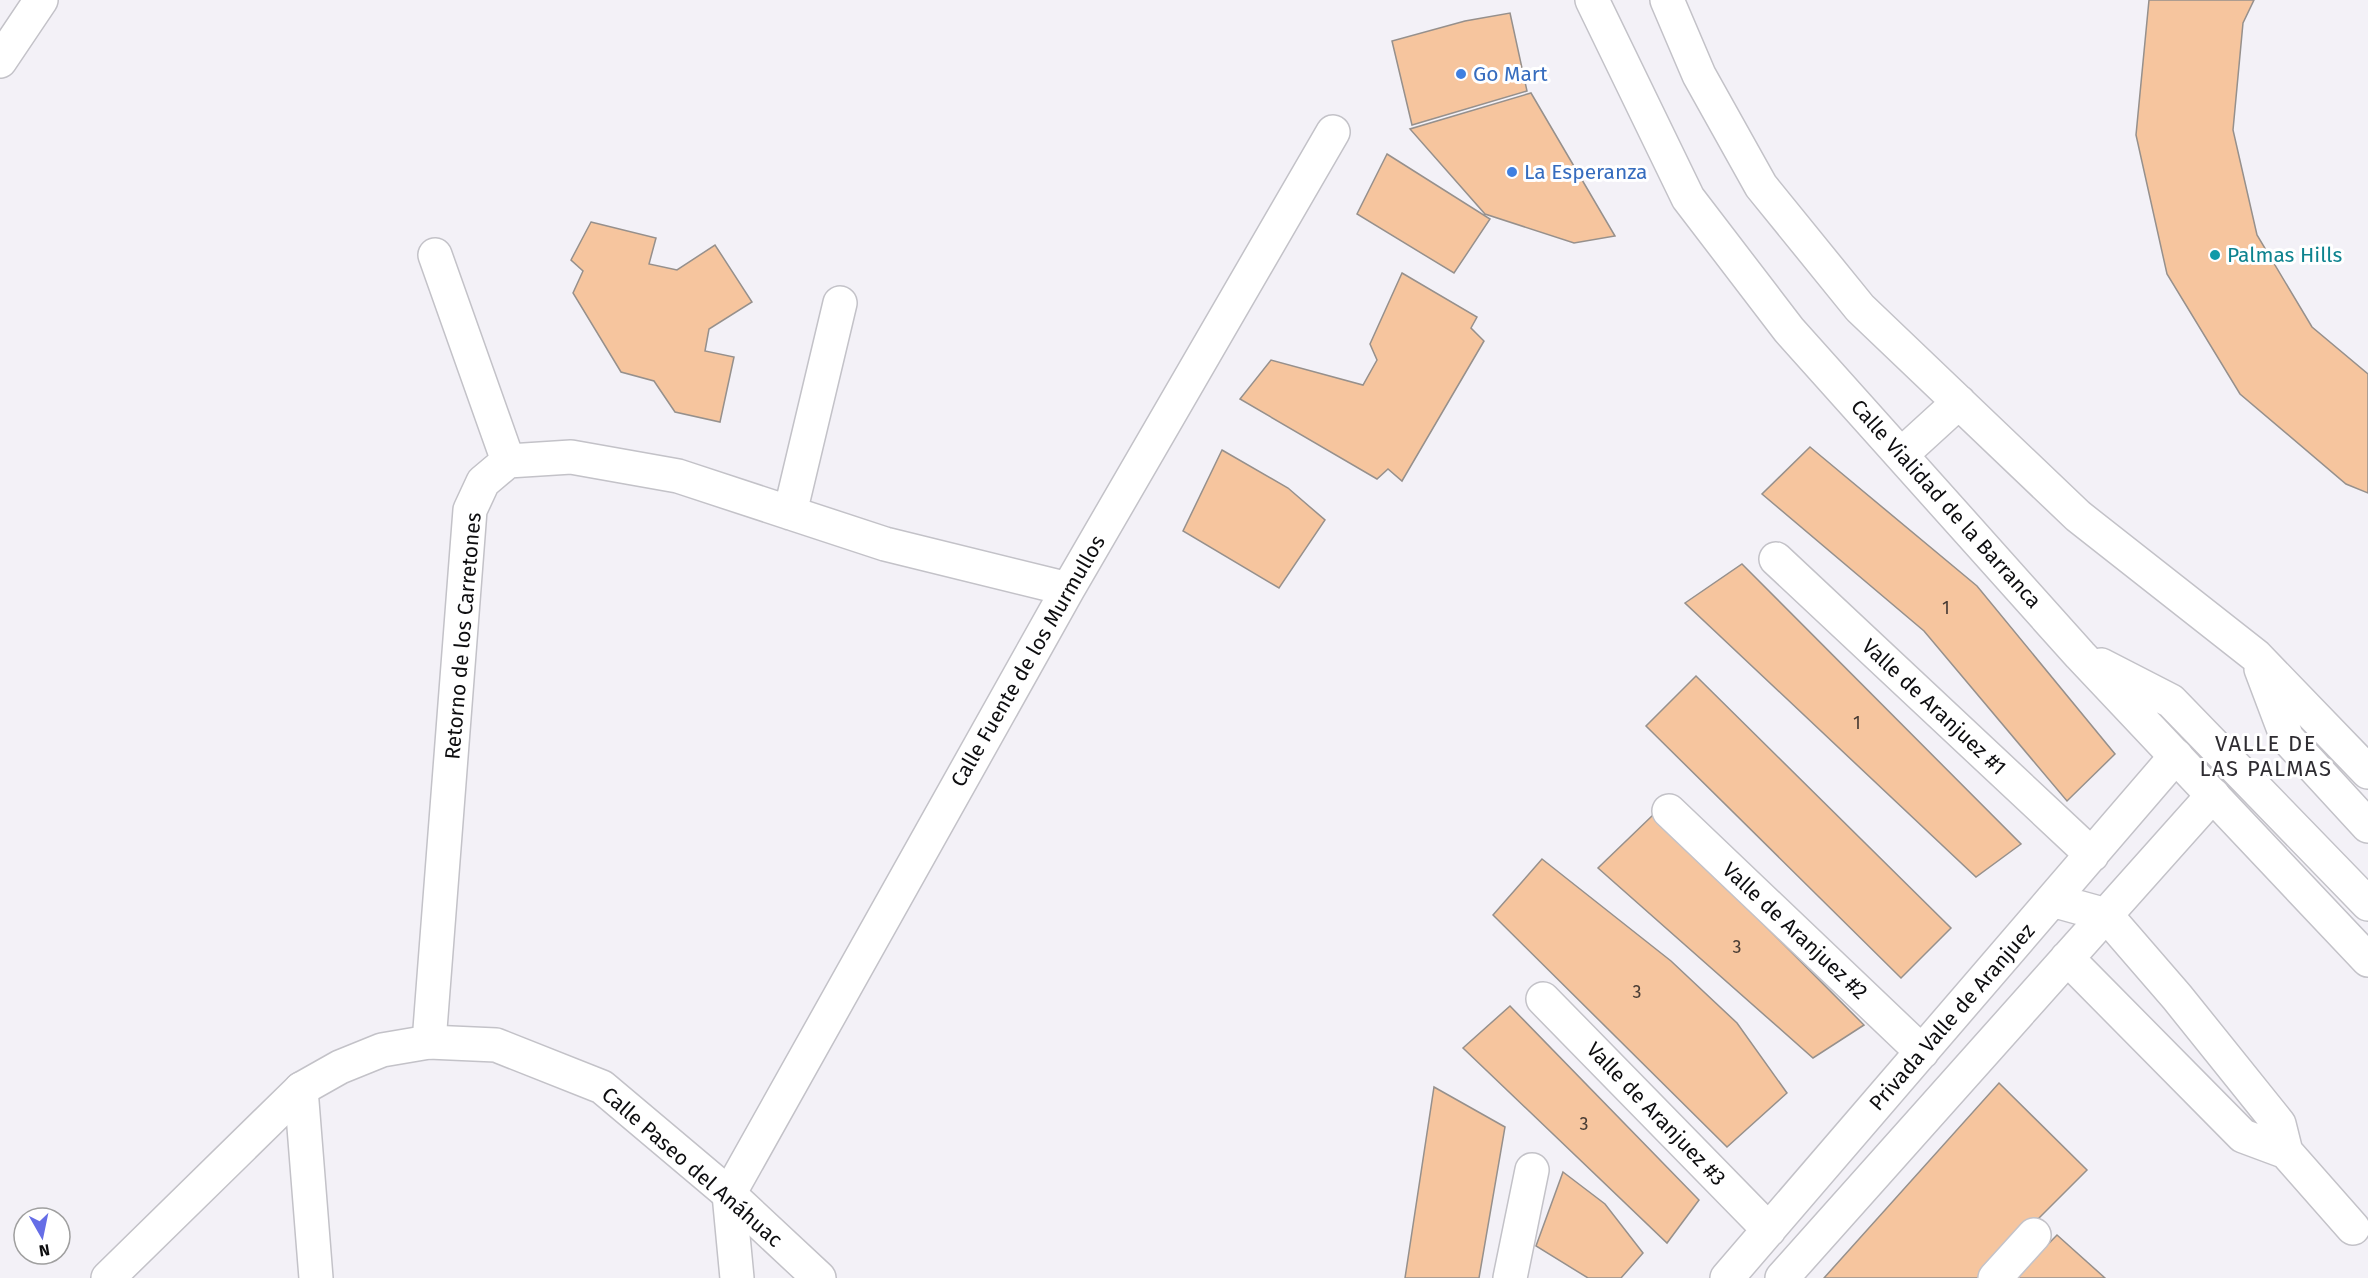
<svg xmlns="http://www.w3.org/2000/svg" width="2368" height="1278" font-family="'Fira Sans',sans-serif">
	<rect width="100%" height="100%" fill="#f3f1f7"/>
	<!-- building -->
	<path fill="#f6c59e" stroke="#96908c" stroke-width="1.5" d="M 2149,0 L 2254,0 L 2243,23 L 2233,130 L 2257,235 L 2312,327 L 2368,374 L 2368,493 L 2346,484 L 2240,394 L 2167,274 L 2136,135 Z
		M 1510,13 L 1527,91 L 1412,125 L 1392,41 L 1465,21 Z
		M 1531,93 L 1615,236 L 1574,243 L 1485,214 L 1410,129 Z
		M 1387,154 L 1490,219 L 1454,273 L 1357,214 Z
		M 591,222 L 656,238 L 649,264 L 677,270 L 715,245 L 752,302 L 709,329 L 705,351 L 734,357 L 720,422 L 675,412 L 654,381 L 621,372 L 573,293 L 583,271 L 571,260 Z
		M 1402,273 L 1477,317 L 1471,328 L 1484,341 L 1402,481 L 1388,469 L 1377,479 L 1240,399 L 1271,360 L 1363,385 L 1377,360 L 1370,344 Z
		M 1810,447 L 1977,586 L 2115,754 L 2067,801 L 1924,631 L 1762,494 Z
		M 1222,450 L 1288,488 L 1325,520 L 1279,588 L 1183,531 Z
		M 1742,564 L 2021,844 L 1976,877 L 1685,603 Z
		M 1696,676 L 1951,928 L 1901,978 L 1646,726 Z
		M 1654,814 L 1864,1025 L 1813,1058 L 1598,868 Z
		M 1542,859 L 1671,961 L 1737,1023 L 1787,1093 L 1727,1147 L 1493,915 Z
		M 1510,1006 L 1699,1200 L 1667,1243 L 1463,1048 Z
		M 1999,1083 L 2087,1170 L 1979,1278 L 1824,1278 Z
		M 1434,1087 L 1505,1127 L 1479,1278 L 1405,1278 Z
		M 1563,1172 L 1605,1204 L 1643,1253 L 1621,1278 L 1588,1278 L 1536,1246 Z
		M 2057,1235 L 2105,1278 L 2015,1278 Z"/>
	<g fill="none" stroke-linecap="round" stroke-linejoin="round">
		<!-- minor casing -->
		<g stroke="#c3c2c8" stroke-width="36">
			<path id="minor" d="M 435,255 L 508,461
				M 790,513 L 840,303
				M 1776,559 L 2092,855
				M 1669,811 L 1922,1052
				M 2052,900 L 2106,915 L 2177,997 L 2279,1124 L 2286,1152
				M 2067,958 L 2243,1136 L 2286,1152 L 2353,1228
				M 1543,999 L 1769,1230
				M 429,1042 L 470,510 L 483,482 L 508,461 L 571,457 L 678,476 L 885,544 L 1068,589
				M 301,1089 L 316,1278
				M 737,1278 L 729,1194 L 1068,589 L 1333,132
				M 1510,1278 L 1532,1170
				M 1727,1278 L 2176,756
				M 1782,1278 L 2213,795
				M 1995,1278 L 2034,1235"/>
		</g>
		<!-- tertiary casing -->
		<g stroke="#c3c2c8" stroke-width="36">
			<path id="tertiary" d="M 108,1278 L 301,1089 L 340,1067 L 382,1050 L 429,1042 L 496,1045 L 602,1087 L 729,1194 L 819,1278"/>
		</g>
		<!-- secondary casing -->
		<g stroke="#c3c2c8" stroke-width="36">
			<path id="secondary" d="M 1592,0 L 1688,198 L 1789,330 L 2080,655 L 2368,960
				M 1667,0 L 1699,75 L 1761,186 L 1860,308 L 2078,516 L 2256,656 L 2368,772
				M 0,61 L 41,0
				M 1902,454 L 1959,402
				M 2101,665 L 2171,701 L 2368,904
				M 2261,669 L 2287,738 L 2368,826"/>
		</g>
		<!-- minor -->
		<use href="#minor" stroke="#fff" stroke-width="33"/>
		<!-- tertiary -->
		<use href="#tertiary" stroke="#fff" stroke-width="33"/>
		<!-- secondary -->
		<use href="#secondary" stroke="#fff" stroke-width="33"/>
	</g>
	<!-- markers -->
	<g fill="#3f7fe0" stroke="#fff" stroke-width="2">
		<circle cx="1461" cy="74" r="6"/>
		<circle cx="1512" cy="172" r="6"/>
	</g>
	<circle fill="#0f9aa8" stroke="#fff" stroke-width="2" cx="2215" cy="255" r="6"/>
	<g text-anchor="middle" stroke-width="6" stroke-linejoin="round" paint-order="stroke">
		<!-- number labels -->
		<g font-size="18" fill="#483c34">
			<text x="1946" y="614">1</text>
			<text x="1857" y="729">1</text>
			<text x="1737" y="953">3</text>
			<text x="1637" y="998">3</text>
			<text x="1584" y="1130">3</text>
		</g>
		<!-- shop labels -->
		<g font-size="21" fill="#366cbe" stroke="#fff" text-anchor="start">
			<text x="1473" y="81">Go Mart</text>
			<text x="1524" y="179">La Esperanza</text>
		</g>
		<!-- culture labels -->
		<g font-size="21" fill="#0d838f" stroke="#fff" text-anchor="start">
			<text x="2227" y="262">Palmas Hills</text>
		</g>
		<!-- street labels -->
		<g font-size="21" fill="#0e0e10" stroke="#fff">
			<text transform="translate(1946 504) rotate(48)" y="7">Calle Vialidad de la Barranca</text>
			<text transform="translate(463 636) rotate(-85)" y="7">Retorno de los Carretones</text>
			<text transform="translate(1028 661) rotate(-60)" y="7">Calle Fuente de los Murmullos</text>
			<text transform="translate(1934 707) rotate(43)" y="7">Valle de Aranjuez #1</text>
			<text transform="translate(1795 931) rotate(43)" y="7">Valle de Aranjuez #2</text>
			<text transform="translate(1952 1017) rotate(-49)" y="7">Privada Valle de Aranjuez</text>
			<text transform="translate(1656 1114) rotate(46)" y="7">Valle de Aranjuez #3</text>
			<text transform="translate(692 1167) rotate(41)" y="7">Calle Paseo del Anáhuac</text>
		</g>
		<!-- neighbourhood labels -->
		<g font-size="22" letter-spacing="1.5" fill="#2f2d32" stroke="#fff">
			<text x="2266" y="751">VALLE DE<tspan x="2266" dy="25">LAS PALMAS</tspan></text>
		</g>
	</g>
	<!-- north arrow -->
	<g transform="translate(42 1236) rotate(171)"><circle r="28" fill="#ffffff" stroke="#9f9f9f" stroke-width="1.5"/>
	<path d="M0-4.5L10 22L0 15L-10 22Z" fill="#656de6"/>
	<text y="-9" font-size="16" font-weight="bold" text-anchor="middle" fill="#0e0e10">N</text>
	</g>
</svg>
